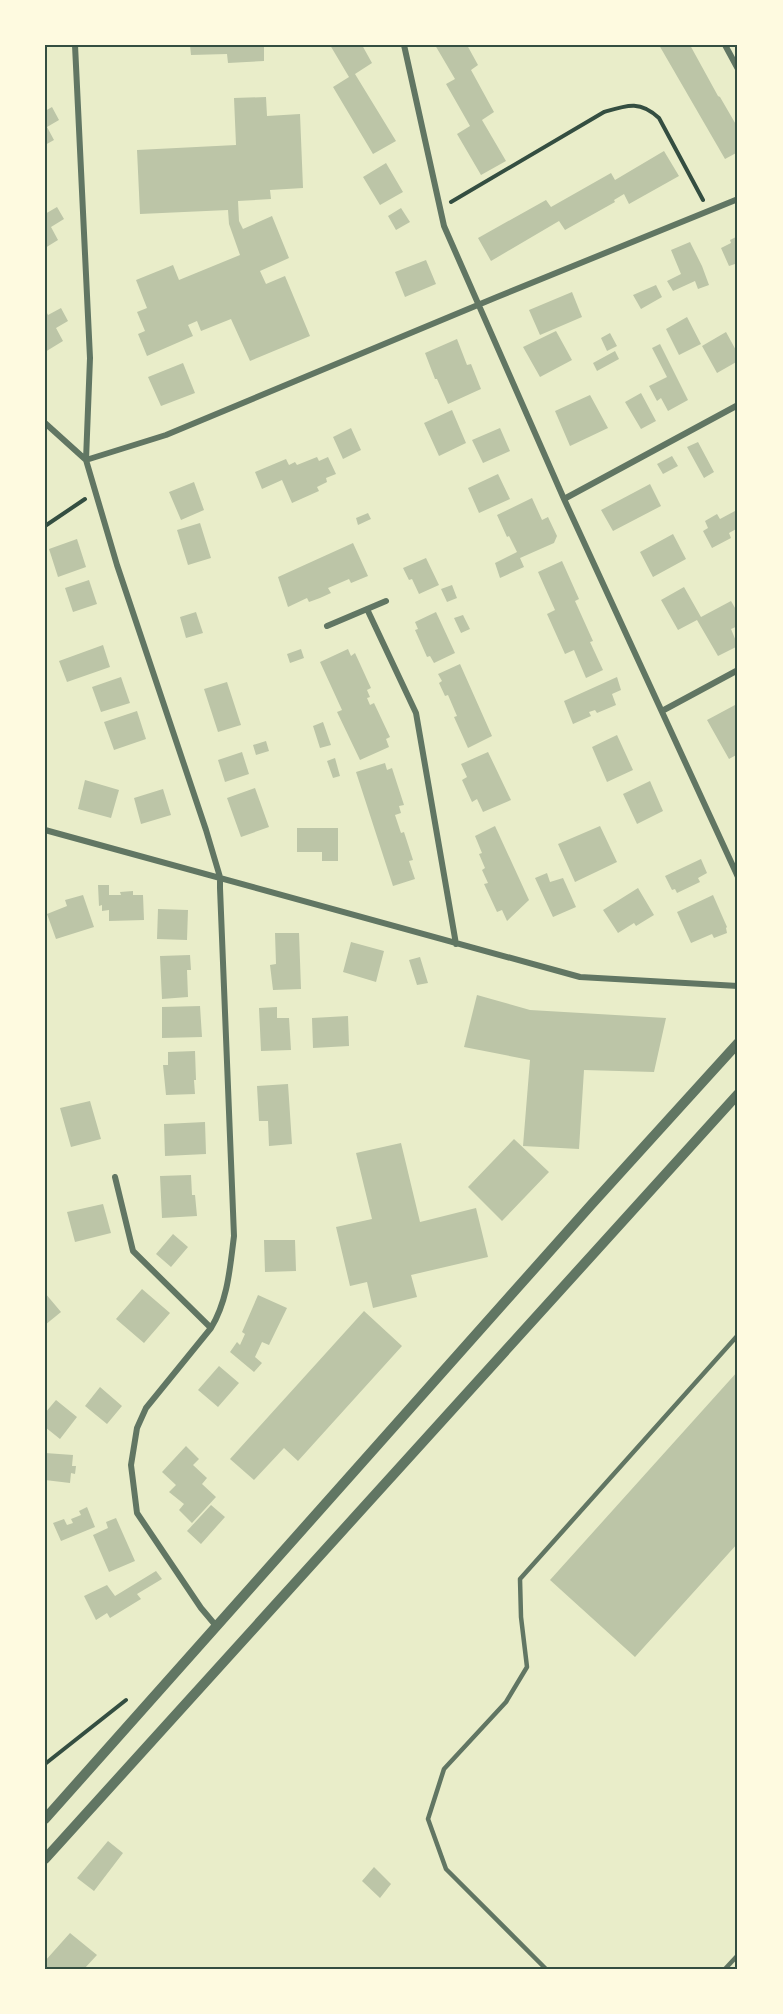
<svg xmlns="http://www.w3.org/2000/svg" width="783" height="2014" font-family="Helvetica,sans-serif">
	<rect width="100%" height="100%" fill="#e9edc9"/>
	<!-- building -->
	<path fill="#bcc5a7" d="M 190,45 L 264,45 L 264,61 L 228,63 L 227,54 L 191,55 Z
		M 330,45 L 362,45 L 372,63 L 355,74 L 396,141 L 373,154 L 333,87 L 349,77 Z
		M 435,45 L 467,45 L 478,65 L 471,70 L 494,112 L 482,120 L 506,161 L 481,175 L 457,134 L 470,126 L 446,84 L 455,79 Z
		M 659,45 L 690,45 L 718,96 L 720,97 L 738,128 L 738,152 L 725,159 Z
		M 266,97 L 267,116 L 300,114 L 303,188 L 270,190 L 271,199 L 238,201 L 239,221 L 243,229 L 272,216 L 289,258 L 260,271 L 266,284 L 285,276 L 310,336 L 250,361 L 231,319 L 201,331 L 197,321 L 188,325 L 193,336 L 147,356 L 138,334 L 145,331 L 137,312 L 147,308 L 136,280 L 173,265 L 179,280 L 240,255 L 229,224 L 228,210 L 140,214 L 137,150 L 236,145 L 234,98 Z
		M 52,107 L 59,120 L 47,127 L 54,140 L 45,145 L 45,111 Z
		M 664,151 L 679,176 L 629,204 L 624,194 L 614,200 L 615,202 L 565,230 L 559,221 L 491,261 L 478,238 L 546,200 L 551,207 L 611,173 L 615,180 Z
		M 386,163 L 403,192 L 380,205 L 363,177 Z
		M 57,207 L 64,219 L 51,227 L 58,240 L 45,248 L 45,214 Z
		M 401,208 L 410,222 L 396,230 L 388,216 Z
		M 738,236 L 738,263 L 729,266 L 721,248 L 731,243 L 730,240 Z
		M 690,242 L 702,266 L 709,285 L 698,289 L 695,281 L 673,291 L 667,281 L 681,274 L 671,250 Z
		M 426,260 L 436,284 L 405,297 L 395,272 Z
		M 656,285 L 662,297 L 641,309 L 633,295 Z
		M 572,292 L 582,317 L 540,335 L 529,310 Z
		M 61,308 L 68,321 L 56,328 L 63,341 L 45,352 L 45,309 L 48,315 Z
		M 687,317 L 701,344 L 679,355 L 666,329 Z
		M 556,331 L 572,360 L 540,377 L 523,347 Z
		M 726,332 L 738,354 L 738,361 L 717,373 L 702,346 Z
		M 610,333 L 617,346 L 607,351 L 601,338 Z
		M 457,339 L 467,365 L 471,364 L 481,389 L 448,404 L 437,379 L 435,379 L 425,353 Z
		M 660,344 L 688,400 L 668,411 L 661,398 L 657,401 L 649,386 L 667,377 L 652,348 Z
		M 615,351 L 619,359 L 597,371 L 593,363 Z
		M 183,363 L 195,393 L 161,406 L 148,377 Z
		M 641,393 L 656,421 L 641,429 L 625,402 Z
		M 590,395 L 608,428 L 570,446 L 555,411 Z
		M 452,410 L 466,443 L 439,456 L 424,423 Z
		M 351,428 L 361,450 L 343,459 L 333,437 Z
		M 500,428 L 510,451 L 483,463 L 472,440 Z
		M 698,442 L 714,472 L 704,478 L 687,447 Z
		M 672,456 L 678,466 L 663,474 L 657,464 Z
		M 317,457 L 319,461 L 328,457 L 336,474 L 326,478 L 327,482 L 317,487 L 319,491 L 292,503 L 282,480 L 262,489 L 255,472 L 286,459 L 289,465 L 295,462 L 297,465 Z
		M 498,474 L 510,499 L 479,513 L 468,488 Z
		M 194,482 L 204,510 L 181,520 L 169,492 Z
		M 650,484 L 661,506 L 613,531 L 601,510 Z
		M 532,498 L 542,520 L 548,517 L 557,536 L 554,543 L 520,558 L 524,567 L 500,578 L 495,563 L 517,552 L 509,536 L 507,537 L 497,515 Z
		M 735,511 L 738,516 L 738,528 L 729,533 L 731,538 L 712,548 L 703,531 L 708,528 L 705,521 L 717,514 L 720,519 Z
		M 368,513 L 371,519 L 358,525 L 356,518 Z
		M 200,523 L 211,558 L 188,565 L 177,530 Z
		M 673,534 L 686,559 L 653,577 L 640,552 Z
		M 77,539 L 86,567 L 58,577 L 49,549 Z
		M 353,543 L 368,576 L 351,583 L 349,579 L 328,588 L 331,593 L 320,598 L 309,602 L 307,598 L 288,607 L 278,577 Z
		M 426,558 L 439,585 L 419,594 L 412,579 L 409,580 L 403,568 Z
		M 562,561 L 579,599 L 575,601 L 593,641 L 590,642 L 603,670 L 586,678 L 574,650 L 565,654 L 547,614 L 555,610 L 538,572 Z
		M 89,580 L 97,604 L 73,612 L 65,588 Z
		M 452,585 L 457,598 L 447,602 L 441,589 Z
		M 684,587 L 701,617 L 731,601 L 738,613 L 738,626 L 731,629 L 738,646 L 718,656 L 697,620 L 678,630 L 661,600 Z
		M 196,612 L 203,633 L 186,638 L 180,617 Z
		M 436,612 L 455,653 L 434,663 L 430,656 L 427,657 L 415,630 L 418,629 L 415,622 Z
		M 463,615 L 470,629 L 461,633 L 454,618 Z
		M 103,645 L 110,667 L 67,682 L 59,661 Z
		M 301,649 L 304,658 L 290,663 L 287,654 Z
		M 348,649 L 351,656 L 355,653 L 371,688 L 367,690 L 370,697 L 367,698 L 370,705 L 374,703 L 390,737 L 386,739 L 389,747 L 360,760 L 337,712 L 342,710 L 320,662 Z
		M 460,664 L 492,736 L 468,748 L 454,717 L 457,716 L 448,695 L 445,696 L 439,683 L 442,681 L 438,674 Z
		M 121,677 L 130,703 L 101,712 L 92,687 Z
		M 617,677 L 621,690 L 612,694 L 616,705 L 597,713 L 595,710 L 589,712 L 591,716 L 573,724 L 564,701 Z
		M 227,682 L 241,725 L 218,732 L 204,689 Z
		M 735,705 L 738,711 L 738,754 L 729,759 L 707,720 Z
		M 137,711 L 146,739 L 114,750 L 104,722 Z
		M 323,722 L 331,745 L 320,748 L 313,726 Z
		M 617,735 L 633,770 L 607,782 L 592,747 Z
		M 266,741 L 269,751 L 256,755 L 253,745 Z
		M 242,752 L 249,774 L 225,782 L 218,760 Z
		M 488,752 L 511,800 L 483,812 L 477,799 L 472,802 L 462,780 L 467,777 L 461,764 Z
		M 335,758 L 340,776 L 333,778 L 327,761 Z
		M 385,763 L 387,770 L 392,768 L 404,805 L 399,806 L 401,813 L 395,815 L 401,833 L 404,832 L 413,860 L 409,861 L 415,879 L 393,886 L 356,772 Z
		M 85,780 L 119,790 L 111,818 L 78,809 Z
		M 650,781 L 663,811 L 637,824 L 623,794 Z
		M 255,788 L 269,827 L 241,837 L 227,798 Z
		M 163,789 L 171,815 L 141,824 L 134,798 Z
		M 495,826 L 529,900 L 507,921 L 502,910 L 497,912 L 484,884 L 488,883 L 482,870 L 485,868 L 479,854 L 482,853 L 475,836 Z
		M 600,826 L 617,862 L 575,882 L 558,844 Z
		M 297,828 L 338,828 L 338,861 L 322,861 L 322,852 L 297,852 Z
		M 701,859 L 707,873 L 698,878 L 700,882 L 677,893 L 675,889 L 672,890 L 665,876 Z
		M 547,873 L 550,882 L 563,878 L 576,907 L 553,917 L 535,878 Z
		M 98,885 L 109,885 L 109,895 L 121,895 L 120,892 L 133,891 L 133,895 L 143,895 L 144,920 L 109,921 L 109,910 L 102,911 L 102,905 L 99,906 Z
		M 638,888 L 654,915 L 636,926 L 634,923 L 618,933 L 603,910 Z
		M 83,895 L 94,927 L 56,939 L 47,914 L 67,906 L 65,900 Z
		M 713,895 L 727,927 L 726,928 L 727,933 L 714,938 L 712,934 L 691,943 L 677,912 Z
		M 158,909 L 188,910 L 187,940 L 157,939 Z
		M 275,933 L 299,933 L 301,989 L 273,990 L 270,965 L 276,964 Z
		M 351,942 L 384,951 L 376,982 L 343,972 Z
		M 190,955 L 191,970 L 187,970 L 188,997 L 162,999 L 160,956 Z
		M 420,957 L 428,983 L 417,985 L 409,960 Z
		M 477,995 L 530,1010 L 666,1018 L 654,1072 L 584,1070 L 579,1149 L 523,1146 L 530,1060 L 464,1047 Z
		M 200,1006 L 202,1037 L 162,1038 L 162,1007 Z
		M 277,1007 L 277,1018 L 289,1018 L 291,1050 L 261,1051 L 259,1008 Z
		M 348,1016 L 349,1046 L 313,1048 L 312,1018 Z
		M 195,1051 L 196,1080 L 194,1080 L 195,1094 L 166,1095 L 163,1065 L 168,1065 L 168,1052 Z
		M 288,1084 L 292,1144 L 269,1146 L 268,1121 L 259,1121 L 257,1086 Z
		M 90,1101 L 101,1139 L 71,1147 L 60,1108 Z
		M 205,1122 L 206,1154 L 165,1156 L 164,1124 Z
		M 514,1139 L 549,1172 L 502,1221 L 468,1187 Z
		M 401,1143 L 420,1222 L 476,1208 L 488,1257 L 411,1275 L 417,1297 L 373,1308 L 367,1282 L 350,1286 L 336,1227 L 372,1219 L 356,1153 Z
		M 191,1175 L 192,1195 L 195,1195 L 197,1216 L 162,1218 L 160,1176 Z
		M 103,1204 L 111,1233 L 75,1242 L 67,1212 Z
		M 173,1234 L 188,1247 L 171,1267 L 156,1254 Z
		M 264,1240 L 295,1240 L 296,1271 L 265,1272 Z
		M 142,1289 L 170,1313 L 144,1343 L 116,1319 Z
		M 45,1293 L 61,1312 L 45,1325 Z
		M 258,1295 L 287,1308 L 269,1345 L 262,1342 L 255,1357 L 262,1363 L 254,1372 L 230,1352 L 237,1342 L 240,1345 L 245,1334 L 242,1332 Z
		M 364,1311 L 402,1346 L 298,1461 L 284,1448 L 254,1480 L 230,1459 Z
		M 219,1366 L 239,1383 L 218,1407 L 198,1390 Z
		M 738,1371 L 738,1543 L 635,1657 L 550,1580 Z
		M 100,1387 L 122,1406 L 107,1424 L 85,1406 Z
		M 56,1400 L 77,1417 L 60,1439 L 45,1427 L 45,1413 Z
		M 186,1446 L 199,1459 L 193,1465 L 207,1478 L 202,1484 L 216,1497 L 192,1523 L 179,1510 L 184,1504 L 169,1492 L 176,1485 L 162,1472 Z
		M 45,1453 L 73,1455 L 72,1466 L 76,1466 L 75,1474 L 71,1473 L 70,1483 L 45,1480 Z
		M 211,1505 L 225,1517 L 201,1544 L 187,1531 Z
		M 87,1507 L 95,1527 L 61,1541 L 53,1523 L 64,1519 L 67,1525 L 73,1523 L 71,1519 L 81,1515 L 79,1511 Z
		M 116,1518 L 135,1561 L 109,1572 L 93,1535 L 108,1528 L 106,1522 Z
		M 156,1571 L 162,1579 L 137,1594 L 141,1599 L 110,1618 L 107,1613 L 96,1620 L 84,1596 L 107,1585 L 115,1596 Z
		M 108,1841 L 123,1853 L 94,1891 L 77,1878 Z
		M 374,1867 L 391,1884 L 380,1898 L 362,1881 Z
		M 70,1933 L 97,1955 L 84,1969 L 45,1969 L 45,1961 Z"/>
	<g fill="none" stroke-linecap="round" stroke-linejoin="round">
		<!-- path -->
		<path stroke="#344e41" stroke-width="4" d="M 451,202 L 604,112 C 627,105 640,100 659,118 L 703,200
			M 45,526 L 85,499
			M 45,1764 L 126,1700"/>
		<!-- service -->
		<path stroke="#617663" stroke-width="4.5" d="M 546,1969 L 446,1869 L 428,1819 L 444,1769 L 506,1702 L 527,1667 L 521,1617 L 520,1579 L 738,1335
			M 725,1969 L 738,1955"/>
		<!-- minor -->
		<path stroke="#617663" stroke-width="6" d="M 75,45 L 90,358 L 86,460 L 117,565 L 206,830 L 220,877 L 220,888 L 234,1236 C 230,1267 228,1300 211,1328 L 146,1408 L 137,1428 L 131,1465 L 137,1513 L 201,1608 L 217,1627
			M 404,45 L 444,226 L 564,499 L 738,877
			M 725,45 L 738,69
			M 45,423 L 86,460
			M 86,460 L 166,435 L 497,297 L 738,199
			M 564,499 L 738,405
			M 367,609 L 416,713 L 456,944
			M 327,626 L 386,601
			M 662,711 L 738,670
			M 45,830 L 580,977 L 738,986
			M 115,1177 L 133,1251 L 211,1328"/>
		<!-- tertiary -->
		<path stroke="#617663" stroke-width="10" d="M 45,1819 L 591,1205 L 738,1043
			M 45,1859 L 738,1094"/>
	</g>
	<!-- border -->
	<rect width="783" height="2014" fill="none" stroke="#fefae0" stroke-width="93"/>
	<rect x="46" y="46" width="690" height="1922" fill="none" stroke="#344e41" stroke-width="2"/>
</svg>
